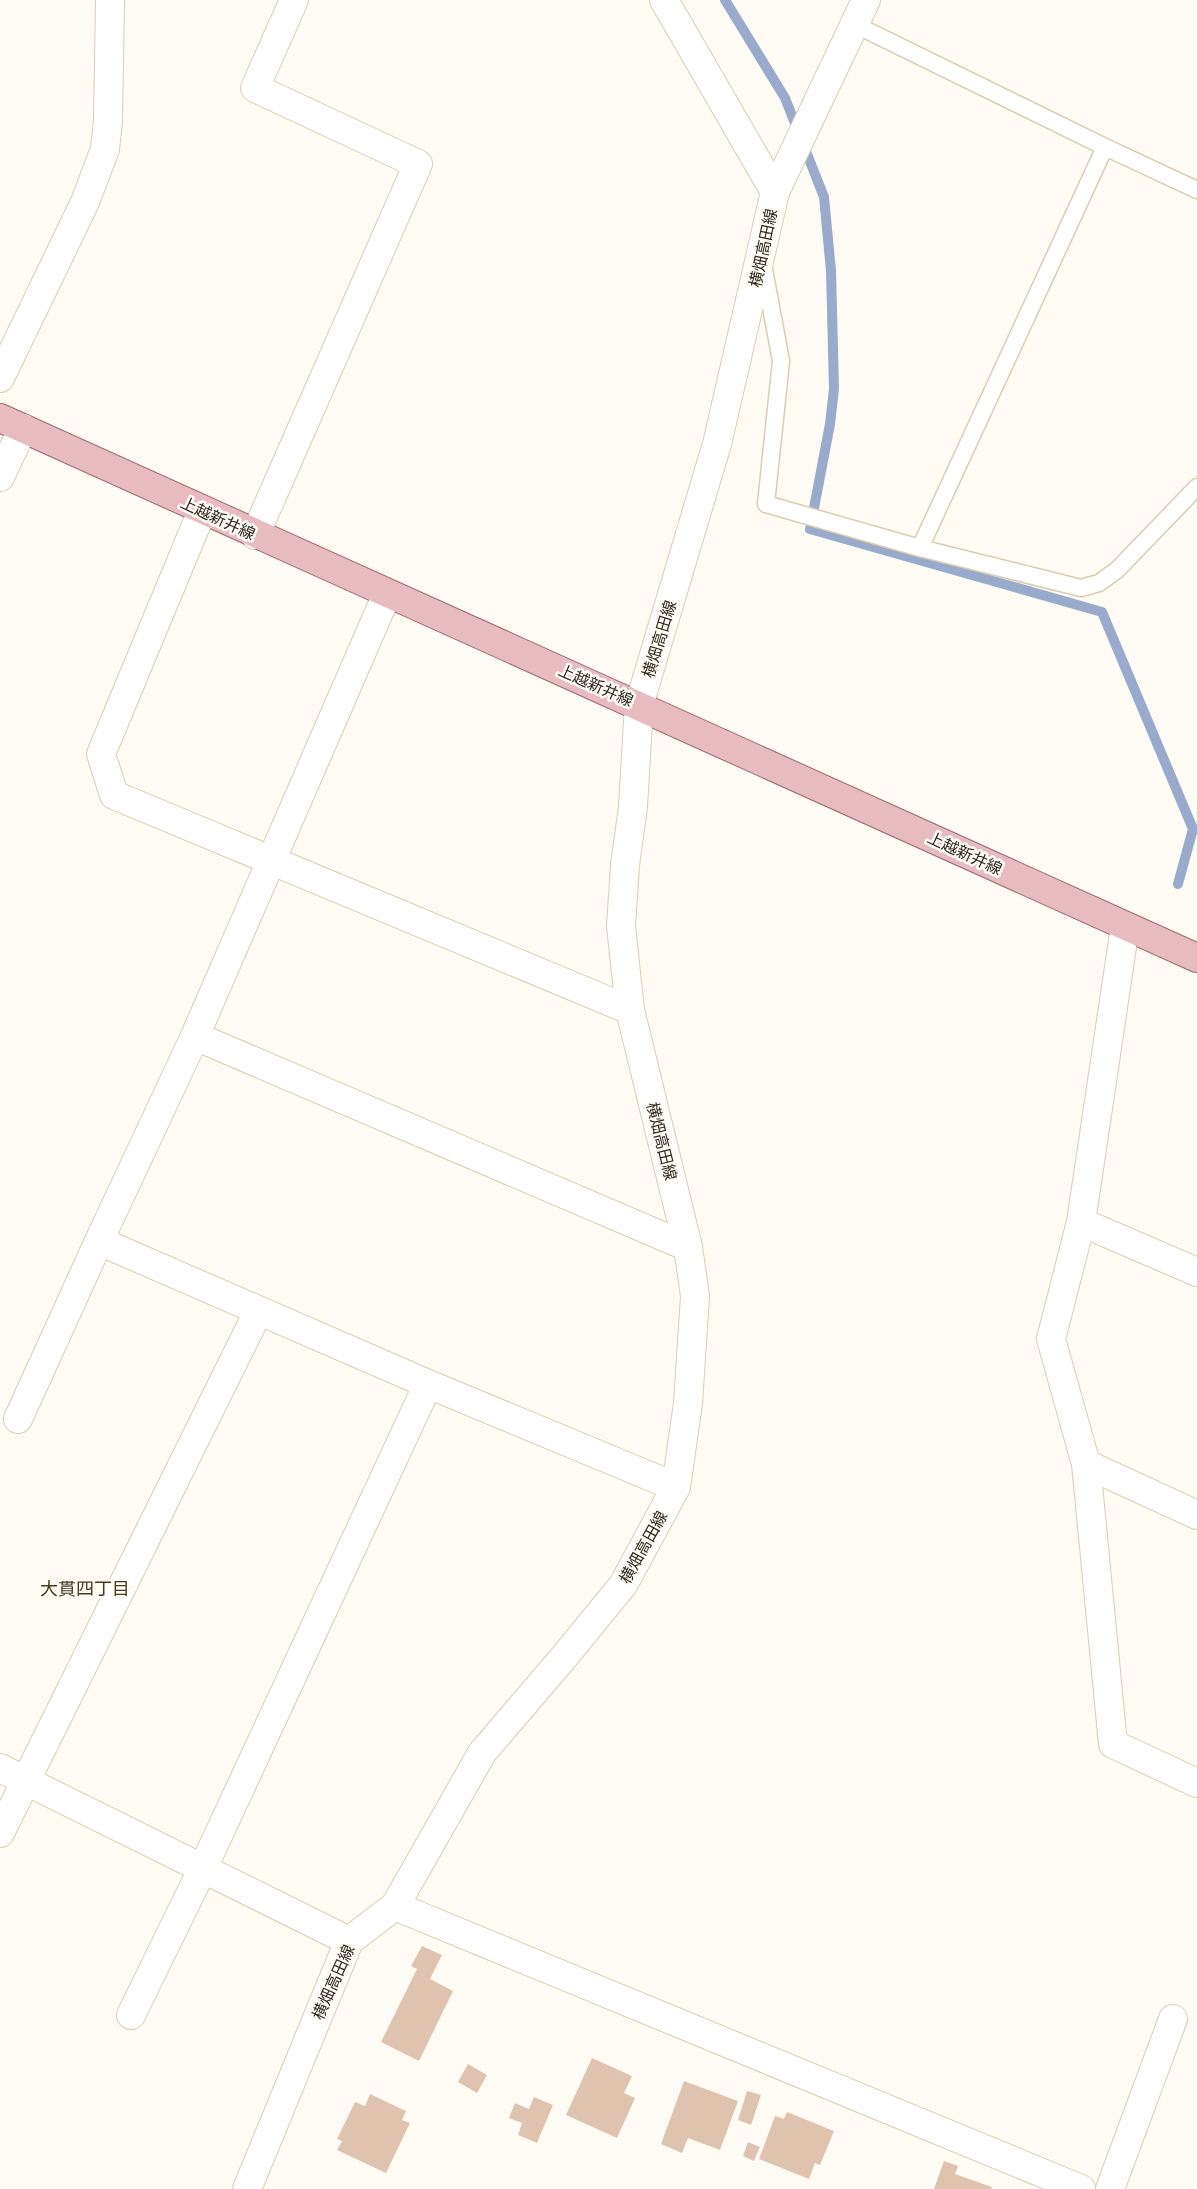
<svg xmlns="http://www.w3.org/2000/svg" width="1197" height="2189" font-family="Roboto,'Noto Sans JP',sans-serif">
	<rect width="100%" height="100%" fill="#fefbf5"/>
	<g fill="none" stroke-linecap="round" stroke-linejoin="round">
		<!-- stream -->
		<path stroke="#9ac" stroke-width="10" d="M 725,0 L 785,98 L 824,197 L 831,271 L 834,389 L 830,424 L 810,529 L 1102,612 L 1193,829 L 1178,884"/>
	</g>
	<!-- building -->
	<path fill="#dfc3af" d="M 422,1946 L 442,1955 L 430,1979 L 453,1991 L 419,2061 L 381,2042 L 417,1969 L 411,1966 Z
		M 592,2058 L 632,2076 L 624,2093 L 635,2098 L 617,2138 L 566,2115 Z
		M 468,2064 L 487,2075 L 477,2093 L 458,2082 Z
		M 684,2081 L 738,2101 L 720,2150 L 688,2138 L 682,2153 L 661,2144 Z
		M 747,2091 L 761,2095 L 751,2125 L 738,2120 Z
		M 370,2094 L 406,2111 L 402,2120 L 410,2123 L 386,2173 L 337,2150 L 342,2141 L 337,2139 L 355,2102 L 365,2106 Z
		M 534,2097 L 553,2105 L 537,2143 L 518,2135 L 522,2123 L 509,2118 L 515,2103 L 529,2109 Z
		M 787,2112 L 834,2131 L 820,2165 L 815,2163 L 809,2179 L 759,2159 L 775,2116 L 784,2119 Z
		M 748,2142 L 760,2147 L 754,2161 L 743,2156 Z
		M 944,2161 L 958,2166 L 955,2174 L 992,2187 L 991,2189 L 934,2189 Z"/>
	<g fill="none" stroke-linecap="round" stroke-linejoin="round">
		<!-- lane casing -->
		<g stroke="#dacdb0" stroke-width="19">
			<path id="lane" d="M 854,24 L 1105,147 L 1197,190
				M 763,264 L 781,361 L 766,504 L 920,548 L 1081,588 L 1099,583 L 1117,570 L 1197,487
				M 920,548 L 1105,147"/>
		</g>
		<!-- street casing -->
		<g stroke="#dacdb0" stroke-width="30">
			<path id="street" d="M 664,0 L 775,192
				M 0,378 L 85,202 L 105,149 L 108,121 L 110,0
				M 0,477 L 23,428
				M 202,511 L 101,754 L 114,795 L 630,1010
				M 255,535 L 418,164 L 255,88 L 294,0
				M 387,594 L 195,1036 L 99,1241 L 428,1384 L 676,1487
				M 1125,927 L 1081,1222 L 1051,1339 L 1086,1464 L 1113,1744 L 1197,1783
				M 195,1036 L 688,1247
				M 1081,1222 L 1197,1272
				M 18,1419 L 99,1241
				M 1086,1464 L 1197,1515
				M 0,1768 L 349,1941
				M 0,1833 L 258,1312
				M 395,1906 L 1081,2189
				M 131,2015 L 203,1868 L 428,1384
				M 1110,2189 L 1173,2019"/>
		</g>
		<!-- secondary casing -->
		<g stroke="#dacdb0" stroke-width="30">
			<path id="secondary" d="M 247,2189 L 349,1941 L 395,1906 L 482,1753 L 564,1657 L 623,1585 L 676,1487 L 688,1403 L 695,1296 L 688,1247 L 630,1010 L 621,926 L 625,865 L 633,807 L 639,705 L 717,444 L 775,192 L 866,0"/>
		</g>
		<!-- primary casing -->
		<g stroke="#9c6b6c" stroke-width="30">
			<path id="primary" d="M 0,418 L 1197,958"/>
		</g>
		<!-- lane -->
		<use href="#lane" stroke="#fff" stroke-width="16"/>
		<!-- street -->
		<use href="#street" stroke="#fff" stroke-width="28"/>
		<!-- secondary -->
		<use href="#secondary" stroke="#fff" stroke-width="28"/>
		<!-- primary -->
		<use href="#primary" stroke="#e8bbc0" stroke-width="28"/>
	</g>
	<g text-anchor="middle" stroke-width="5" stroke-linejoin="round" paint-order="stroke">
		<!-- street labels -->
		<g font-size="16" fill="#2e291e" stroke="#fefbf5">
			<text transform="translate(763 248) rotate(-78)" y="6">横畑高田線</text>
			<text transform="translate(218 518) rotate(25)" y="6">上越新井線</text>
			<text transform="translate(659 639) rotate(-73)" y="6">横畑高田線</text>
			<text transform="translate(596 685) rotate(24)" y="6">上越新井線</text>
			<text transform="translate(965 853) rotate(25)" y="6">上越新井線</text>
			<text transform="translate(662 1141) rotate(76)" y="6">横畑高田線</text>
			<text transform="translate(643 1547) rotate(-61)" y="6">横畑高田線</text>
			<text transform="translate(333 1982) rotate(-66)" y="6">横畑高田線</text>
		</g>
		<!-- neighbourhood labels -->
		<g font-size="18" fill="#453a21" stroke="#fefbf5">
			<text x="85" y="1595">大貫四丁目</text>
		</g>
	</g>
</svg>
